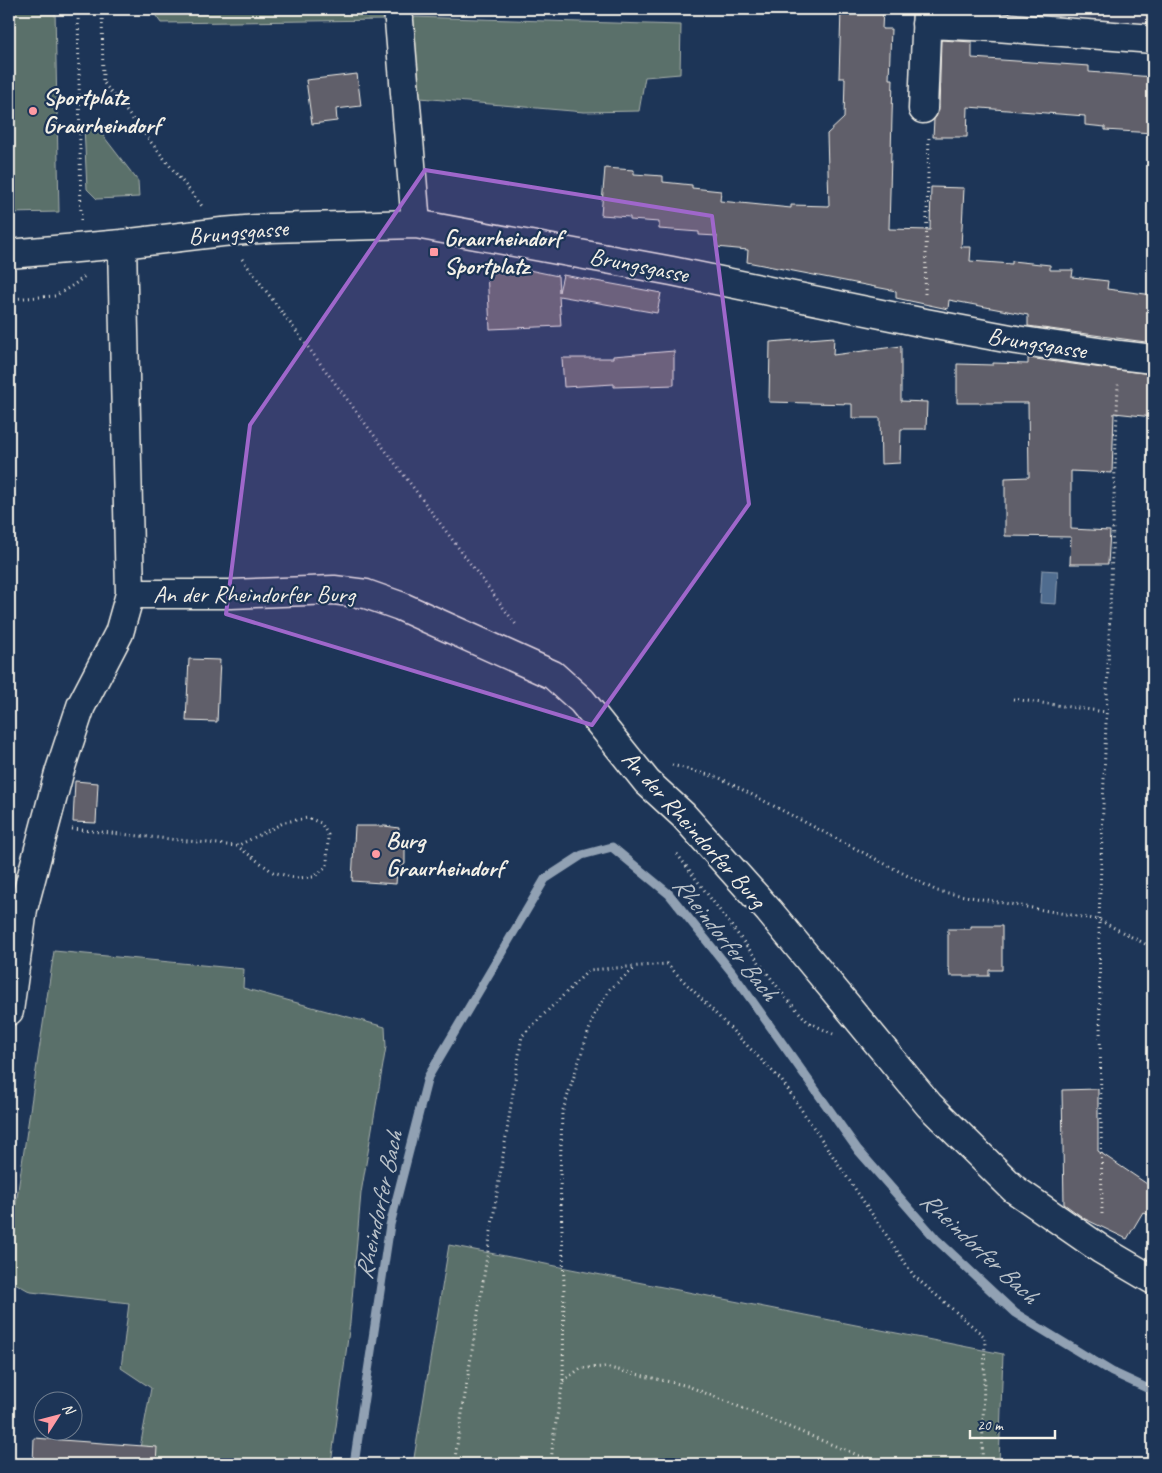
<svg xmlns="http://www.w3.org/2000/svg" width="1162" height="1473" font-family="Caveat,sans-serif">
	<rect width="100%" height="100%" fill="#1d3557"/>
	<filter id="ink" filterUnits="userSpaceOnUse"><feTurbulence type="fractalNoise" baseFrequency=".02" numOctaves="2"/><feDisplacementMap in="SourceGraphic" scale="10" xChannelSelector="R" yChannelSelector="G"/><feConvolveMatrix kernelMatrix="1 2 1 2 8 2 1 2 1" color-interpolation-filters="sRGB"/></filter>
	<g filter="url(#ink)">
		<!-- built -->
		<path fill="#31415d" d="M 1038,9 L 1153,9 L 1153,29 L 1038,21 Z"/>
		<!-- green -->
		<path fill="#5a6f6b" stroke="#a7b0aa" d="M 9,9 L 55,9 L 59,212 L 9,213 Z
			M 151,9 L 382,9 L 383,20 L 161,23 Z
			M 411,17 L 681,25 L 680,74 L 645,77 L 639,111 L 584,112 L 420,98 Z
			M 84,126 L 98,129 L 138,181 L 139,197 L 97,199 L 87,189 Z
			M 54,951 L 244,969 L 243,988 L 385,1027 L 386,1047 L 361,1193 L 350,1323 L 331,1464 L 137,1464 L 151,1388 L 121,1368 L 129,1303 L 31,1292 L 15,1283 L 9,1274 L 9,1250 Z
			M 449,1245 L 1003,1354 L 999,1464 L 413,1464 Z"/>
		<!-- water -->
		<path fill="#4f6c8f" stroke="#91a1b3" d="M 1042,570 L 1058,571 L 1056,604 L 1040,603 Z"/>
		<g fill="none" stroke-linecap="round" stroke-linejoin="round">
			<!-- stream -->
			<path stroke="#91a1b3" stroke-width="9" d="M 354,1464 L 390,1225 L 428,1077 L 545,879 L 582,855 L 612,847 L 669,894 L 731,971 L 858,1150 L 936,1239 L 1015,1313 L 1112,1372 L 1153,1391"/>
		</g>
		<!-- building -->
		<path fill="#605e6b" stroke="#f4f1e8" d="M 841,9 L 883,9 L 882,29 L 891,29 L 889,79 L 893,79 L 889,229 L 930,230 L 931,187 L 964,188 L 961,247 L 971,247 L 970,261 L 1012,264 L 1012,261 L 1050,265 L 1050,270 L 1073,270 L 1072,277 L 1108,281 L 1107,289 L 1153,295 L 1153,343 L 1028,326 L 1028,315 L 949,300 L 948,309 L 896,298 L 896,291 L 747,262 L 748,250 L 716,247 L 717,236 L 699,235 L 699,232 L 659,229 L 659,222 L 630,220 L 630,217 L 601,215 L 605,168 L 634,170 L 634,174 L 663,176 L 663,182 L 692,185 L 692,188 L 721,191 L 720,201 L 791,208 L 791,205 L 829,206 L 827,134 L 844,118 L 845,78 L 839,78 Z
			M 941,40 L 972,42 L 972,58 L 1089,66 L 1089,72 L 1153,77 L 1153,133 L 1105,130 L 1105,127 L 1085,125 L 1085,116 L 968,107 L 967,137 L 933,137 L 934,119 L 936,117 L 939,110 Z
			M 357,74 L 361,106 L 336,109 L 337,121 L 312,124 L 306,80 Z
			M 524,269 L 558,276 L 559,292 L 563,275 L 661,293 L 657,313 L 559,296 L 561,326 L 490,329 L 487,271 Z
			M 834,337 L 833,355 L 901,346 L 901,401 L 927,402 L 926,429 L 901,429 L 900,463 L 881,464 L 880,418 L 852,418 L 852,404 L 769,402 L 770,342 Z
			M 674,351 L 674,385 L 614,387 L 614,384 L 564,387 L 562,358 L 613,358 L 613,356 Z
			M 1028,358 L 1117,370 L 1153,374 L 1153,417 L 1114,413 L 1112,473 L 1071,471 L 1071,529 L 1110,531 L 1108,564 L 1070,564 L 1071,537 L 1005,536 L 1005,478 L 1029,477 L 1028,403 L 957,403 L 957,364 L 993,365 L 993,363 L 1028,364 Z
			M 189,659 L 220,660 L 217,722 L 186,721 Z
			M 75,781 L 98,783 L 96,823 L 73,822 Z
			M 355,826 L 385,826 L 399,828 L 398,842 L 405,849 L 405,864 L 397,871 L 396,884 L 352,881 Z
			M 971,926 L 1002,926 L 1002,970 L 989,970 L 989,976 L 950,976 L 949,968 L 948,968 L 948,929 L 971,929 Z
			M 1098,1089 L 1098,1151 L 1153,1188 L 1153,1218 L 1143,1212 L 1127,1239 L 1085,1219 L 1064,1204 L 1062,1090 Z
			M 34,1438 L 157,1447 L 156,1464 L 33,1464 Z"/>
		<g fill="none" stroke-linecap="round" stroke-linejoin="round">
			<!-- minor casing -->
			<g stroke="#f4f1e8" stroke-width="31">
				<path id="minor" d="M 398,9 L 416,224
					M 926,24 L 996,27 L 1153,39
					M 923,109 L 927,9
					M 9,254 L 122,244 L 222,232 L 270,228 L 416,224 L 672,271 L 925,323 L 1016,340 L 1119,355 L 1153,359
					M 130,594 L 231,594 L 334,590 L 366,594 L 400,606 L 553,675 L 582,701 L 647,782 L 683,815 L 769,911 L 929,1105 L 1014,1189 L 1102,1250 L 1153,1280
					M 9,1011 L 23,909 L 59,773 L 81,706 L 119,633 L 130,594 L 122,244"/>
			</g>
			<!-- path -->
			<path stroke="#f4f1e8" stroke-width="3" stroke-dasharray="1 4" stroke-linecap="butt" d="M 78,9 L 81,220
				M 102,9 L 103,82 L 202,206
				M 242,259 L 517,626
				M 925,294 L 929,135
				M 9,299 L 55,296 L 75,284 L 85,276
				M 1013,699 L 1106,712
				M 672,765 L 720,778 L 937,891 L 1099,920 L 1153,948
				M 72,829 L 237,846 L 273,872 L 295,878 L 314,877 L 327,866 L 328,835 L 321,823 L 308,818 L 285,822 L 237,846
				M 677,854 L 786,998 L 808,1022 L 833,1034
				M 1102,1214 L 1099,920 L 1118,384
				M 563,1381 L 581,1368 L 605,1367 L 688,1386 L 860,1456 L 886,1464
				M 454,1464 L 522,1036 L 589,970 L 667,964 L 782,1081 L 914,1276 L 985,1337 L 982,1464
				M 551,1464 L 553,1440 L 563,1381 L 564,1282 L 560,1179 L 562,1113 L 594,1015 L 610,989 L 636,967"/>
			<!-- minor -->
			<use href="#minor" stroke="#1d3557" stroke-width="28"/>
		</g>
	</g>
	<!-- marked area -->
	<path fill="#9f67cb" fill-opacity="0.2" stroke="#9f67cb" stroke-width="4" stroke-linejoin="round" d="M 425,170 L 712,216 L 749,504 L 592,725 L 226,614 L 250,425 Z"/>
	<!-- markers -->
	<g fill="#ff9aa2" stroke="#1d3557" stroke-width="2">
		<circle cx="33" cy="111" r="5"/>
		<rect x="429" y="247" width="10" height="10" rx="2.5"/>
		<circle cx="376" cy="854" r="5"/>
	</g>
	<g text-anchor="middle" stroke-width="4.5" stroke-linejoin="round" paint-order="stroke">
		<!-- poi labels -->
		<g font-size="24" font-weight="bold" fill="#f4f1e8" stroke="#1d3557" text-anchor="start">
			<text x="43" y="105">Sportplatz<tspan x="43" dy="28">Graurheindorf</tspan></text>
			<text x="444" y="246">Graurheindorf<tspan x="444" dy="28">Sportplatz</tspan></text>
			<text x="386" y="848">Burg<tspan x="386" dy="28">Graurheindorf</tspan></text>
		</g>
		<!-- street labels -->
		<g font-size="24" fill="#f4f1e8" stroke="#1d3557">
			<text transform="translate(238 232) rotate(-5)" y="8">Brungsgasse</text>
			<text transform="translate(639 265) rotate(11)" y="8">Brungsgasse</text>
			<text transform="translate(1037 343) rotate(9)" y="8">Brungsgasse</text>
			<text x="254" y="602">An der Rheindorfer Burg</text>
			<text transform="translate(694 829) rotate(48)" y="8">An der Rheindorfer Burg</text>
		</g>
		<!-- water labels -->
		<g font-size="25" font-style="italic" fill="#bac2c9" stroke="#1d3557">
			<text transform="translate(726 938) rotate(51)" y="9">Rheindorfer Bach</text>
			<text transform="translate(378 1205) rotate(-78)" y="9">Rheindorfer Bach</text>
			<text transform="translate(980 1247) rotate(43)" y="9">Rheindorfer Bach</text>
		</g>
	</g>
	<!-- margin -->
	<rect width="1162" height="1473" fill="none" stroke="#1d3557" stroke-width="30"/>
	<rect x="15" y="15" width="1132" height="1443" fill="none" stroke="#f4f1e8" stroke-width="2" filter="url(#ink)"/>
	<!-- north arrow -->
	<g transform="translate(58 1416) rotate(54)"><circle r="24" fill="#1d3557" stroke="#738091"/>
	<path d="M0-4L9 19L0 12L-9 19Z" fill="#ff9aa2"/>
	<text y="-8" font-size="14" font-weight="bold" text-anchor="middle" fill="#f4f1e8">N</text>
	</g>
	<!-- scale -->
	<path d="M970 1430v8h85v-8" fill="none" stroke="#f4f1e8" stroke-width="2.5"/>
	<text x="977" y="1430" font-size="15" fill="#f4f1e8" stroke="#1d3557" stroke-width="4" paint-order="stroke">20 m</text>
</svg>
